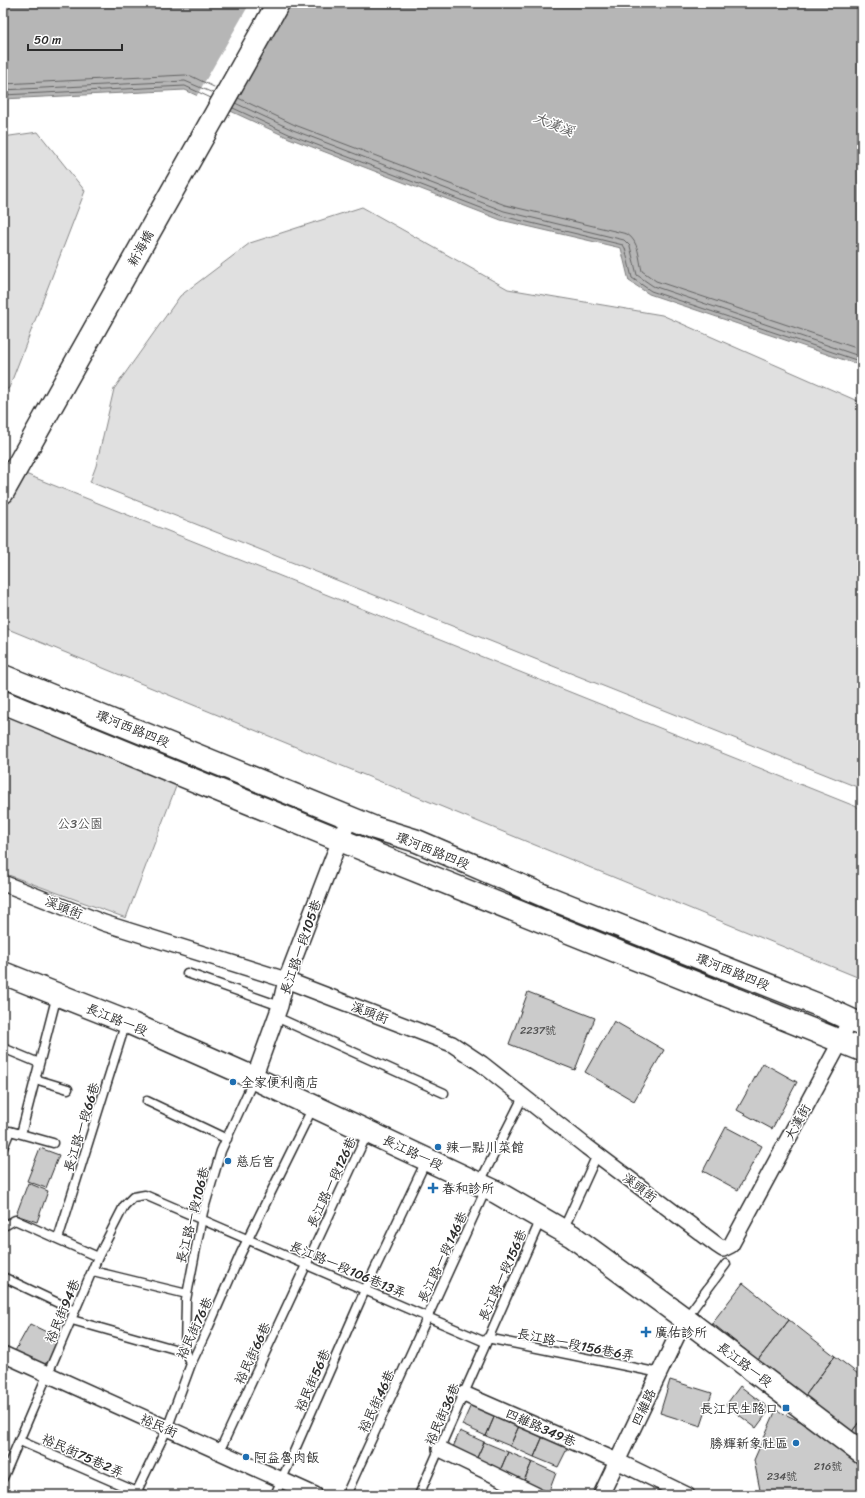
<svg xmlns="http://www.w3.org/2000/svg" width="865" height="1498" font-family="Sriracha,'LXGW WenKai TC',sans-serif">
	<rect width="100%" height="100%" fill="#fff"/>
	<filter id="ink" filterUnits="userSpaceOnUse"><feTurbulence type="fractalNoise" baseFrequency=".025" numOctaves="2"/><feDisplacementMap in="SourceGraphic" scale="8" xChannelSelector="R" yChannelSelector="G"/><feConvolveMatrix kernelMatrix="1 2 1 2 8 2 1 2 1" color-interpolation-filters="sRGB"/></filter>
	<g filter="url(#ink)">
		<!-- green -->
		<path fill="#e0e0e0" stroke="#868686" d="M 38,132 L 85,191 L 9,388 L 3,392 L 3,137 Z
			M 362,207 L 508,289 L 662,315 L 862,403 L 862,789 L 90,482 L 96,466 L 114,389 L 180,296 L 250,243 Z
			M 3,465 L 862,809 L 862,979 L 3,627 Z
			M 3,713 L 177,784 L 126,918 L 3,873 Z"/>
		<!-- water -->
		<path fill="#b6b6b6" stroke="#7e7e7e" d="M 3,3 L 862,3 L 862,366 L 649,294 L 629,281 L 621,248 L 501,220 L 289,138 L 185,90 L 3,99 Z"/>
		<!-- pier -->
		<path fill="#fff" d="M 250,3 L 289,3 L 227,112 L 196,97 Z"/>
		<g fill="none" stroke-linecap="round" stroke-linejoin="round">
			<!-- shore -->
			<path stroke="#636363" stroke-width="1" d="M 3,84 L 185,75 L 191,76 L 216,88
				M 3,90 L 185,81 L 213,93
				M 3,95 L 185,86 L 211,98
				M 238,98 L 295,125 L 505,205 L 627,234 C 639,241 639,259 642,271 L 656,281 L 862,350
				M 235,103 L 293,130 L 504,211 L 624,240 L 630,246 L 637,275 L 653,286 L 862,357
				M 233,108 L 291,135 L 502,216 L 623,245 L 625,248 L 632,278 L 651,291 L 862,362"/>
		</g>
		<!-- building -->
		<path fill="#cbcbcb" stroke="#2b2b2b" d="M 528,992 L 595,1018 L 575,1070 L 509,1044 Z
			M 614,1021 L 664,1050 L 634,1101 L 585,1072 Z
			M 763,1063 L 797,1082 L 772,1129 L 737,1110 Z
			M 726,1127 L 762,1146 L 738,1190 L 703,1171 Z
			M 40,1148 L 59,1155 L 46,1188 L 27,1181 Z
			M 28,1183 L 48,1191 L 37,1222 L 16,1215 Z
			M 743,1283 L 789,1320 L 758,1360 L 712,1323 Z
			M 789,1320 L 835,1356 L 805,1396 L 758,1360 Z
			M 30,1324 L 61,1339 L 51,1361 L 41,1365 L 15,1351 Z
			M 835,1356 L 862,1377 L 862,1418 L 851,1433 L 805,1396 Z
			M 670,1380 L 712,1393 L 701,1426 L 660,1413 Z
			M 740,1386 L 770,1409 L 756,1428 L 726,1405 Z
			M 471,1405 L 495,1415 L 486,1436 L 462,1425 Z
			M 776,1410 L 810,1426 L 862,1468 L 862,1495 L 761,1495 L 754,1460 Z
			M 495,1415 L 519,1426 L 510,1446 L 486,1436 Z
			M 862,1418 L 862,1441 L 851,1433 Z
			M 519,1426 L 543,1436 L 534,1457 L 510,1446 Z
			M 460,1431 L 484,1442 L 475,1462 L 451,1452 Z
			M 543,1436 L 568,1447 L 558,1467 L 534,1457 Z
			M 484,1442 L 508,1452 L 499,1473 L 475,1462 Z
			M 508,1452 L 532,1462 L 523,1483 L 499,1473 Z
			M 532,1462 L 556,1473 L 548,1494 L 523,1483 Z"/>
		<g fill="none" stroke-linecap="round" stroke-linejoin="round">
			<!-- lane casing -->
			<g stroke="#2b2b2b" stroke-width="11">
				<path id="lane" d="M 187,973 L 280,1006
					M 276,1017 L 444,1093
					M 3,1048 L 39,1063
					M 35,1079 L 68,1089
					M 147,1101 L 227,1139
					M 21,1134 L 53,1143
					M 3,1148 L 10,1131 L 21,1134 L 57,995
					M 480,1182 L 523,1097
					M 3,1224 L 6,1225 L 15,1220 L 98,1257
					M 563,1230 L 597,1155
					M 58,1239 L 126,1022
					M 93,1271 L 187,1294
					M 3,1277 L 75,1311
					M 686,1318 L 726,1264
					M 72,1320 L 185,1352
					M 487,1338 L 660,1373
					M 191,1364 L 185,1352 L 186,1300 L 203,1212 L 221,1151 L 254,1079
					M 20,1441 L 144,1495
					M 219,1452 L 368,1132
					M 3,1478 L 98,1257 L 124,1206 L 133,1197 L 145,1195 L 485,1342
					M 135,1495 L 167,1429 L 191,1364 L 209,1326 L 241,1253 L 313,1107
					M 275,1495 L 365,1290 L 426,1161
					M 346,1495 L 486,1189
					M 419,1495 L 541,1219"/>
			</g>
			<!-- street casing -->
			<g stroke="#2b2b2b" stroke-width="18">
				<path id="street" d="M 3,883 L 104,923 L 286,980 L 452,1044 L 482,1064 L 587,1147 L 717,1245 L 723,1249 L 731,1245 L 841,1041 L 849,1019
					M 254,1078 L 280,1006 L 286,980 L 334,855 L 350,818
					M 3,1354 L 315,1495
					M 464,1394 L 617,1461 L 687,1495
					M 440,1449 L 536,1495
					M 601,1495 L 685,1319"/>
			</g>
			<!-- secondary casing -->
			<g stroke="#2b2b2b" stroke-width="25">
				<path id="secondary" d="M 3,492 L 278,3
					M 3,676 L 375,828 L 417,841 L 547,897 L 821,1006 L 862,1025
					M 3,702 L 340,840 L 862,1050
					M 3,973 L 132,1024 L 243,1073 L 496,1192 L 572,1236 L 685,1319 L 862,1453"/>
			</g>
			<!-- lane -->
			<use href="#lane" stroke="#fff" stroke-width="8"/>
			<!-- street -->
			<use href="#street" stroke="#fff" stroke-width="15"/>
			<!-- secondary -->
			<use href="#secondary" stroke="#fff" stroke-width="22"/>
		</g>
	</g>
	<!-- markers -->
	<g fill="#1f6fb2" stroke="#fff" stroke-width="1.5">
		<circle cx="233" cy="1082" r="4"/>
		<circle cx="438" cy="1147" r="4"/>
		<circle cx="228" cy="1161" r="4"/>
		<path d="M431 1182h4v4h4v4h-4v4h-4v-4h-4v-4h4z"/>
		<path d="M644 1326h4v4h4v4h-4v4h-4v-4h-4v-4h4z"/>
		<rect x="782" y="1404" width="8" height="8" rx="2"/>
		<circle cx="796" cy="1443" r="4"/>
		<circle cx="246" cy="1457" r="4"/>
	</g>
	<g text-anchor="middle" stroke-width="3" stroke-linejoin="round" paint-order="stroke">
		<!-- number labels -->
		<g font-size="11" fill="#535353">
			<text x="538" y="1034">2237號</text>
			<text x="828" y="1470">216號</text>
			<text x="782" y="1480">234號</text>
		</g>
		<!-- street labels -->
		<g font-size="13" fill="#2b2b2b" stroke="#fff">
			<text transform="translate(140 248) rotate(-61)" y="5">新海橋</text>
			<text transform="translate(133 728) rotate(22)" y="5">環河西路四段</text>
			<text transform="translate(433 850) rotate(22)" y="5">環河西路四段</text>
			<text transform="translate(64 907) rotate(22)" y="5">溪頭街</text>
			<text transform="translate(300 947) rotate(-71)" y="5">長江路一段105巷</text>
			<text transform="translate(733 971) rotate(22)" y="5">環河西路四段</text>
			<text transform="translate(370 1012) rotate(21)" y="5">溪頭街</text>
			<text transform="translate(117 1019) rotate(22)" y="5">長江路一段</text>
			<text transform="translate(797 1122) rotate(-61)" y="5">大漢街</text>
			<text transform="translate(81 1127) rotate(-73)" y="5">長江路一段66巷</text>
			<text transform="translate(413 1152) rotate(25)" y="5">長江路一段</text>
			<text transform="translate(331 1182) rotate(-65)" y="5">長江路一段126巷</text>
			<text transform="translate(640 1187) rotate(37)" y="5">溪頭街</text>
			<text transform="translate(192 1215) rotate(-76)" y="5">長江路一段106巷</text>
			<text transform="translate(442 1257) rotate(-65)" y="5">長江路一段146巷</text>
			<text transform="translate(348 1269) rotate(23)" y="5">長江路一段106巷13弄</text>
			<text transform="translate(502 1275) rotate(-66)" y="5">長江路一段156巷</text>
			<text transform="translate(62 1311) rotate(-67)" y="5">裕民街94巷</text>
			<text transform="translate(194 1328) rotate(-65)" y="5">裕民街76巷</text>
			<text transform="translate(576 1344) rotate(11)" y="5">長江路一段156巷6弄</text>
			<text transform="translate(252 1353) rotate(-65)" y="5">裕民街66巷</text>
			<text transform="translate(745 1364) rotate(37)" y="5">長江路一段</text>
			<text transform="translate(312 1380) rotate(-66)" y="5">裕民街56巷</text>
			<text transform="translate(376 1401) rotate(-65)" y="5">裕民街46巷</text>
			<text transform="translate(643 1407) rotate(-64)" y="5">四維路</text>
			<text transform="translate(442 1414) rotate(-66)" y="5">裕民街36巷</text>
			<text transform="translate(159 1425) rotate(24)" y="5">裕民街</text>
			<text transform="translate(541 1427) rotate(24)" y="5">四維路349巷</text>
			<text transform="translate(83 1455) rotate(24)" y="5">裕民街75巷2弄</text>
		</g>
		<!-- park labels -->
		<g font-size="13" fill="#585858" stroke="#fff">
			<text x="80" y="828">公3公園</text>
		</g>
		<!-- poi labels -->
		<g font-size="13" fill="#2b2b2b" stroke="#fff" text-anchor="start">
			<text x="241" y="1087">全家便利商店</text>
			<text x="446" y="1152">辣一點川菜館</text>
			<text x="236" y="1166">慈后宮</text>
			<text x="442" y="1193">春和診所</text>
			<text x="655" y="1337">廣佑診所</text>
			<text x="778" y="1413" text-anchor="end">長江民生路口</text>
			<text x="788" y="1448" text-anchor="end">勝輝新象社區</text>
			<text x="254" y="1462">阿益魯肉飯</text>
		</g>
		<!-- water labels -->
		<g font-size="14" font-style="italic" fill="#5c5c5c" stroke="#fff">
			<text transform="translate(554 124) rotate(22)" y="5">大漢溪</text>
		</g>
	</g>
	<!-- margin -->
	<rect width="865" height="1498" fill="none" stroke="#fff" stroke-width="16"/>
	<rect x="8" y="8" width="849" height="1482" fill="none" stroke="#2b2b2b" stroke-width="1.5" filter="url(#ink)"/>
	<!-- scale -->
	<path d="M28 44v6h94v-6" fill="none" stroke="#2b2b2b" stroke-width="2"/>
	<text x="34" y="44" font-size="12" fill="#2b2b2b" stroke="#ffffff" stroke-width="3" paint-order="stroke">50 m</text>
</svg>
